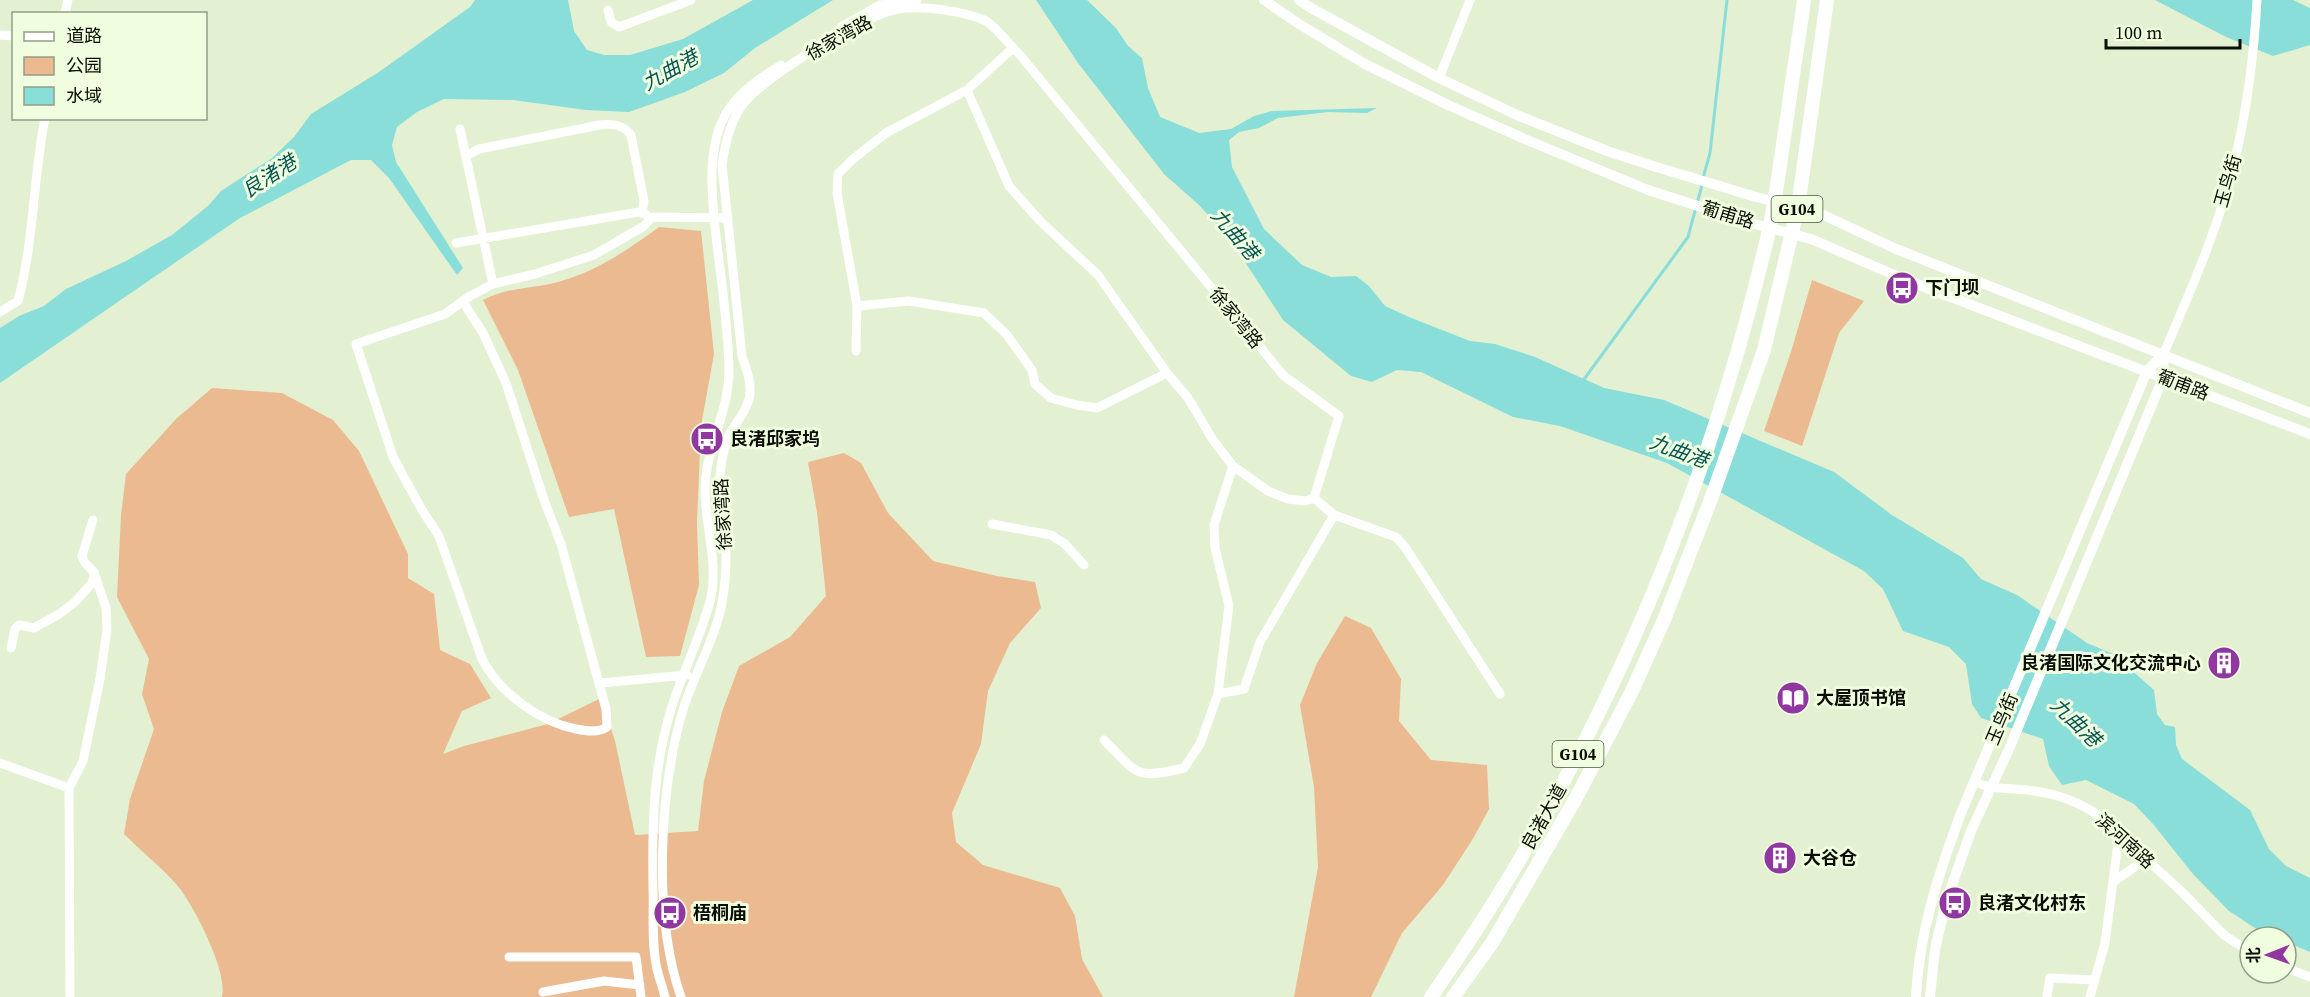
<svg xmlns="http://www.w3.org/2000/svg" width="2310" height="997" font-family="'Source Serif 4','Noto Sans SC',serif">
	<rect width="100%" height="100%" fill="#e3f0d2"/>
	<!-- green -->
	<path fill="#ecba91" d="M 659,227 L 701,231 L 714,354 L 701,426 L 697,523 L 699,585 L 680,656 L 646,657 L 614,509 L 569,517 L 518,370 L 483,300 C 507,287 533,289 558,282 C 596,272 629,249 659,227 Z
		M 1812,280 L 1864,301 L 1839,333 L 1802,446 L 1764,431 L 1791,352 Z
		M 212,388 L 282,393 L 333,420 L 359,451 L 408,554 L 408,578 L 434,594 L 440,650 L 470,664 L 491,698 L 462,711 L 443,754 L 464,746 L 548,724 L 601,698 L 615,741 L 635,835 L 698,831 L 704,781 L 722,712 L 739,666 L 790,637 L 826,596 L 817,512 L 808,462 L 844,453 L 861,463 L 888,513 L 933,561 L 997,576 L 1035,582 L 1041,608 L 1010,643 L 988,691 L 981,744 L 952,813 L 956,842 L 983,865 L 1060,888 L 1075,916 L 1082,959 L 1103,997 L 222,997 C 228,972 196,911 181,890 C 167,872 141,851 124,834 L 130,799 L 154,729 L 142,694 L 149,659 L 117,597 L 121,515 L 126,474 L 176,419 Z
		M 1345,616 L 1371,628 L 1401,679 L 1399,721 L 1431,760 L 1487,765 L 1489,809 L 1474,837 L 1443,885 L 1402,933 L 1371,997 L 1294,997 L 1318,867 L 1314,787 L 1300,705 L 1317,663 Z"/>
	<!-- water -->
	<path fill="#89deda" d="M 475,0 L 568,0 L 574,31 L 587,50 L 604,55 L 630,55 L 683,39 L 753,0 L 833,0 L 755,48 L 724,73 L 685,92 L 629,112 L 586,110 L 513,100 L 444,99 L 417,112 L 397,127 L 392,145 L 396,162 L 463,268 L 457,275 L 389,178 L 371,160 L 351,160 L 240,218 L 0,383 L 0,328 L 19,316 L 44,306 L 66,289 L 126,261 L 172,235 L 208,206 L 221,191 L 272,158 L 294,137 L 311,114 L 379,72 L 470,7 Z
		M 1036,0 L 1087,0 L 1116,28 L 1128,46 L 1142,58 L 1148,88 L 1160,117 L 1199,133 L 1231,129 L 1254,116 L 1272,111 L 1377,108 L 1367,113 L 1328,112 L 1278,118 L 1259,128 L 1239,132 L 1229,140 L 1232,167 L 1264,229 L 1302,265 L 1331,277 L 1356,276 L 1369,286 L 1385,306 L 1409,317 L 1470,341 L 1495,344 L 1535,357 L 1604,388 L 1664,400 L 1834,472 L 1892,515 L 1963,558 L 1981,579 L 2017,595 L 2087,643 L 2113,654 L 2154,690 L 2157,714 L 2165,725 L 2175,727 L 2176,745 L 2182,759 L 2250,810 L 2269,849 L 2286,866 L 2310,878 L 2310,952 L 2286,942 L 2286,937 L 2275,937 L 2258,930 L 2229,911 L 2193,874 L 2153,824 L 2134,804 L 2086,780 L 2062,785 L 2049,766 L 2043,739 L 1981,718 L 1972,704 L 1966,664 L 1949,647 L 1903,631 L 1883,589 L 1864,571 L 1667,463 L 1560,426 L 1513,417 L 1421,372 L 1397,370 L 1372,382 L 1351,376 L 1283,320 L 1230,239 L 1199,205 L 1164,174 L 1078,63 Z
		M 2155,0 L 2293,0 L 2310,8 L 2310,45 L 2273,56 L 2226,37 Z"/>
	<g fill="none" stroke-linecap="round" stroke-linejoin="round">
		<!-- stream -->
		<path stroke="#89deda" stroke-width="3" d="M 1703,178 L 1710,153 L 1727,0
			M 1582,382 L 1688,237 L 1702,185"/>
		<!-- minor -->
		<path stroke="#fff" stroke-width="9" d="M 608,10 L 611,22 L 619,27 L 691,0
			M 65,14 L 68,0
			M 841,27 L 880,5 L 917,0
			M 0,35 L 14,36
			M 1439,78 L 1470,0
			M 967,90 L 1009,186 L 1041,222 L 1098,275 L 1167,373 L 1188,398 L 1213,440 L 1233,466 L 1268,491 L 1288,499 L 1305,501 L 1314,498 L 1334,515 L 1396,537 L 1405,547 L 1500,694
			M 460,129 L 493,284
			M 466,156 L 479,149 L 600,125 C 613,123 623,125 631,135 L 644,201 L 642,213
			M 456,243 L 639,212 L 647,215
			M 463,302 L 483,333 L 506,383 L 544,500 L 561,544 L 606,709 L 607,727 C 598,733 586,731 576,729 C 539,722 499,692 482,659 L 439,536 L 422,510 L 393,457 L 356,344 L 445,314 L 470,296 L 493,284 L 535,274 L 594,255 L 644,226 L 652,217 L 727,218
			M 857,306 L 909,301 L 984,313 L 1007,335 L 1032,370 L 1035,384 L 1051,398 L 1077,405 L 1097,408 L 1167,373
			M 0,312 L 18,301 C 34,242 33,179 45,118
			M 856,351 L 857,306 L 837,193 L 838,174 L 853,159 L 886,133 L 967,90 L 1013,48
			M 2164,353 C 2190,292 2218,229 2234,164 C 2247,110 2254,55 2257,0
			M 992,524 L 1051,535 L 1065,544 L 1084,565
			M 11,648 L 15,629 L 19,625 L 34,628 L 59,614 L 75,602 L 92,583 L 94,574
			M 600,683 L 687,675
			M 1218,694 L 1244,689 L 1260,642 L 1334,515
			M 1104,740 C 1138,774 1134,780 1184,768 L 1200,744 L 1218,694 L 1229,606 L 1215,548 L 1214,525 L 1233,466
			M 0,763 L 69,788 L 70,997
			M 1975,782 C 1994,791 2013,787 2034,791 C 2057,794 2081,803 2099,816 L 2181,891 L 2224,935 L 2250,952
			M 69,788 L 83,761 L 100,679 L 107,629 L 106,608 L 94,572 L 85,563 L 82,556 L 93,520
			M 2113,882 L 2146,859
			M 509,957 L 636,957 L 641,997
			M 2286,968 L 2310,977
			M 543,992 L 604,981 L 640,985
			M 2047,996 L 2050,978 L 2095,980
			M 665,997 C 663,988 659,978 657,969 C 651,943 654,912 653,886 C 652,823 653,767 672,706 C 683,672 699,640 709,605 C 720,569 706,530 705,493 C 704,452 728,415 729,373 C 729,328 720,273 715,227 C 712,195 709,166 717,135 C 726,101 753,82 781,65
			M 681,997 C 653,918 659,790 683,710 C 694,674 715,640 722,603 C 727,576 727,548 724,521 C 722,506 718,492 720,476 C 721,465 723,451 727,440 C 734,422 752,408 750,387 C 750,377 745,366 742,356 L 722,165 C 725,144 730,121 743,104 C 764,77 864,15 898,9 C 921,5 962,11 984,20 C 994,24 1011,47 1020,55 L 1284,376 L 1339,416 L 1314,498
			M 2090,997 L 2105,943 L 2119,835"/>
		<!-- major -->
		<path stroke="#fff" stroke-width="10" d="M 1264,0 L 1299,24 L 1365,64 L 1448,105 L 1527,140 L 1648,190 L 1751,223 L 1811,239 L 1906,280 L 2310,434
			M 1299,0 L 1311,8 L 1439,78 L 1519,116 L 1607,151 L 1653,166 L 1756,197 L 1817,212 L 1896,249 L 2310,413
			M 1916,997 C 1919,932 1939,873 1961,813 L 2147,371 L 2164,353
			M 1930,997 L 1935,949 L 1946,902 L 1971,831 L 2009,749 L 2163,378 L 2164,353"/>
		<!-- highway -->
		<path stroke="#fff" stroke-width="14" d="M 1431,997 C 1593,767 1706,504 1769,230 C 1777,193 1781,155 1787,118 C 1792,78 1799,39 1804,0
			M 1453,997 L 1492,943 L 1576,798 L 1631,693 L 1664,620 L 1711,499 L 1764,350 L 1798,207 L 1827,0"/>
	</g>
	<!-- icons -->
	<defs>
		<g id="bus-disc" transform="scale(1.725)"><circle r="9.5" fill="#9137a2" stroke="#f0fddf"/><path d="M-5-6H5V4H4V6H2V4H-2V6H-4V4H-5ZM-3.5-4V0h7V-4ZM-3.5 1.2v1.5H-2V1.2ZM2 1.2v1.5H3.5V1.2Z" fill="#fff"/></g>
		<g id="building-disc" transform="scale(1.725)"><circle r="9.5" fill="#9137a2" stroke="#f0fddf"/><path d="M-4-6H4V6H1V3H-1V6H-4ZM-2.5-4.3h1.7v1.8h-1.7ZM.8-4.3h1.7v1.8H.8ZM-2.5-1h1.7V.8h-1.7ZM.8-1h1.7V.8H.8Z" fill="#fff"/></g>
		<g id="library-disc" transform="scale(1.725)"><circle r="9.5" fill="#9137a2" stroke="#f0fddf"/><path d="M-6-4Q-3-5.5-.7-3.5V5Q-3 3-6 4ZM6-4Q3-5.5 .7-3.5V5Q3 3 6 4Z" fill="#fff"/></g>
	</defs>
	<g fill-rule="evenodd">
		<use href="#bus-disc" x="1902" y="288"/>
		<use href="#bus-disc" x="707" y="439"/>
		<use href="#building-disc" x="2224" y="663"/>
		<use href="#library-disc" x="1793" y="698"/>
		<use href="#building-disc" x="1780" y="858"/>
		<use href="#bus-disc" x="1955" y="903"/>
		<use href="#bus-disc" x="670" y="913"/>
	</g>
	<g text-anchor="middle" stroke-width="6" stroke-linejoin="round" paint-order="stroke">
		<!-- shield labels -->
		<g fill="#f0fddf" stroke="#4f5646" stroke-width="1.5">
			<rect x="1771.5" y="196" width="51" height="26" rx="4.5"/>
			<rect x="1552.5" y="741" width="51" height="26" rx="4.5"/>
		</g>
		<g font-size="16" font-weight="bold" fill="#0a0e05">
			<text x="1797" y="215">G104</text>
			<text x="1578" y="760">G104</text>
		</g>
		<!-- street labels -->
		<g font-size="18" fill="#0a0e05" stroke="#f0fddf">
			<text transform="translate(839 38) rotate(-29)" y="6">徐家湾路</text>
			<text transform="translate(2228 181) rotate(-74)" y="6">玉鸟街</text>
			<text transform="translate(1728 215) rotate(17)" y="6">葡甫路</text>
			<text transform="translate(1236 318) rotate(51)" y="6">徐家湾路</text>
			<text transform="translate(2183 385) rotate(21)" y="6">葡甫路</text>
			<text transform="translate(723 514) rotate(-93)" y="6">徐家湾路</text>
			<text transform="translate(2002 719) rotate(-67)" y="6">玉鸟街</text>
			<text transform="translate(1544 817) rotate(-61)" y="6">良渚大道</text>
			<text transform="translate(2125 841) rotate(42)" y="6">滨河南路</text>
		</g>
		<!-- poi labels -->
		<g font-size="18" font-weight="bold" fill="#0a0e05" stroke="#f0fddf" text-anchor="start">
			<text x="1925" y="294">下门坝</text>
			<text x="730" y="445">良渚邱家坞</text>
			<text x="2201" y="669" text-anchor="end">良渚国际文化交流中心</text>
			<text x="1816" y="704">大屋顶书馆</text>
			<text x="1803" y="864">大谷仓</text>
			<text x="1978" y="909">良渚文化村东</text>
			<text x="693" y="919">梧桐庙</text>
		</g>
		<!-- water labels -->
		<g font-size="20" font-style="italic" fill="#045452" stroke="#f0fddf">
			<text transform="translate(670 70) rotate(-29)" y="7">九曲港</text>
			<text transform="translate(269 176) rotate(-33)" y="7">良渚港</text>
			<text transform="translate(1235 234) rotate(49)" y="7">九曲港</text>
			<text transform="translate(1679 451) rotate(20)" y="7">九曲港</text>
			<text transform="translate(2076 722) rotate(44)" y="7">九曲港</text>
		</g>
	</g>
	<!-- legend -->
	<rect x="12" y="12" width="195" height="108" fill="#f0fddf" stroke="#949d88" stroke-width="1.5"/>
	<rect x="24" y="32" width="30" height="9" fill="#ffffff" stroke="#949d88" stroke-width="1.5"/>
	<text x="66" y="42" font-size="18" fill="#0a0e05">道路</text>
	<rect x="24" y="57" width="30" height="18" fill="#ecba91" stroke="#949d88" stroke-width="1.5"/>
	<text x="66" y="72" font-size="18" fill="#0a0e05">公园</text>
	<rect x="24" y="87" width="30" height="18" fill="#89deda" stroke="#949d88" stroke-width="1.5"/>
	<text x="66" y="102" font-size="18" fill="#0a0e05">水域</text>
	<!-- north arrow -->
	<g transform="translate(2268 955) rotate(269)"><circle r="28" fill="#f0fddf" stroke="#949d88" stroke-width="1.5"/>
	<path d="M0-4.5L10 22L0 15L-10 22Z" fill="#9137a2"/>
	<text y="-9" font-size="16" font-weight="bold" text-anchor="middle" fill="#0a0e05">北</text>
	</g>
	<!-- scale -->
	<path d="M2106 39v9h134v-9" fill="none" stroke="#0a0e05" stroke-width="3"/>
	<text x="2115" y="39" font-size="18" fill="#0a0e05" stroke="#f0fddf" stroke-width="4.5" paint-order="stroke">100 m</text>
</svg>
